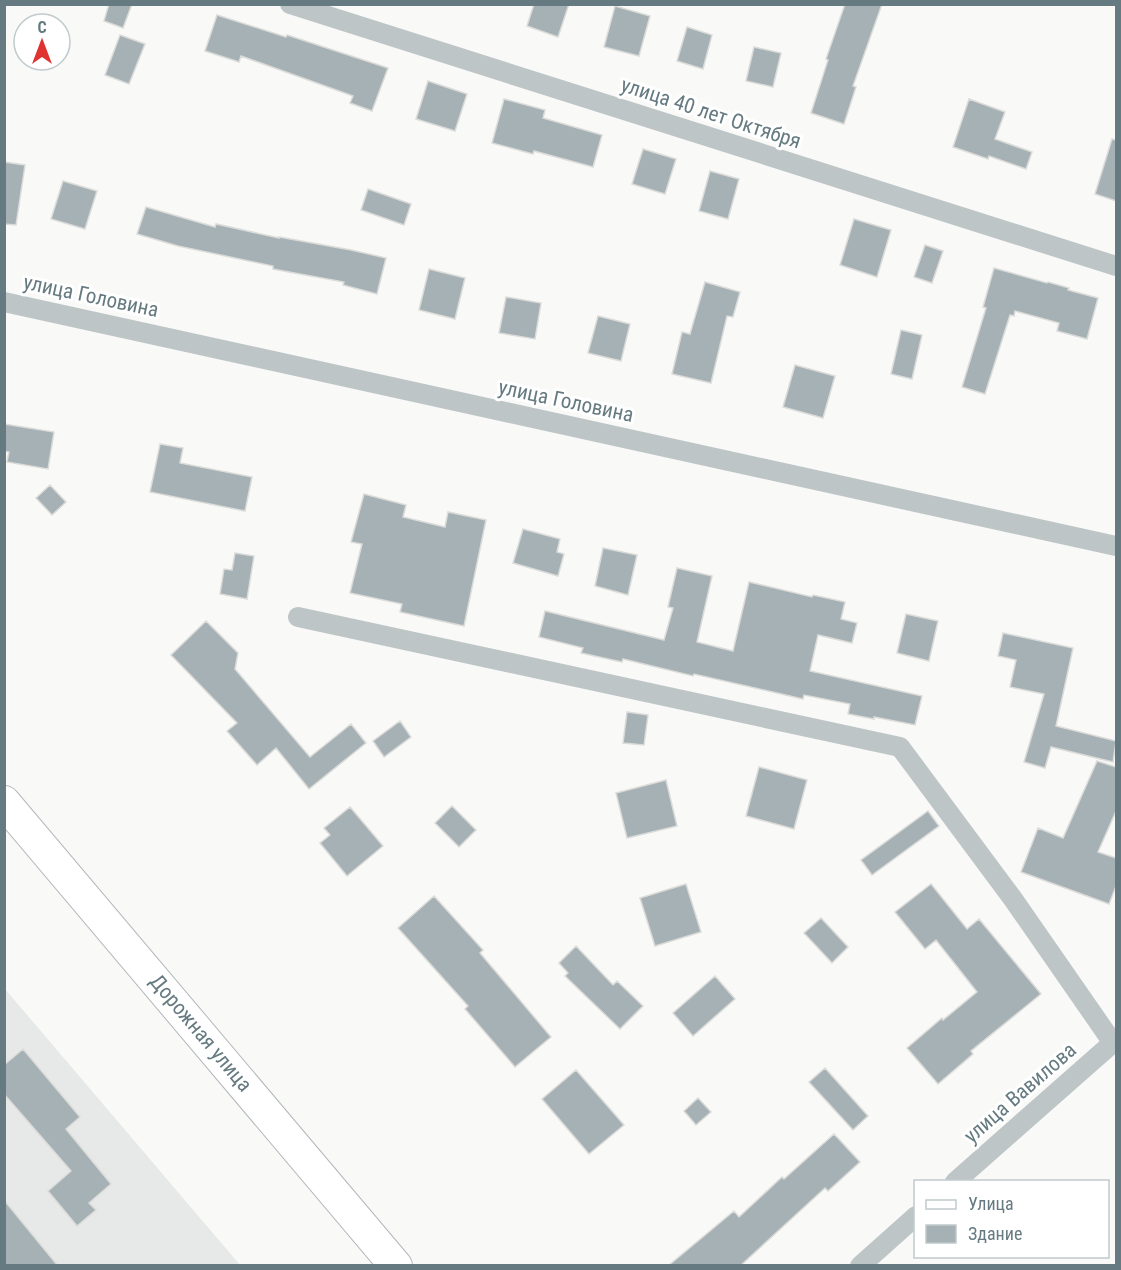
<svg xmlns="http://www.w3.org/2000/svg" width="1121" height="1270" font-family="'Roboto Condensed',sans-serif">
	<rect width="100%" height="100%" fill="#f9f9f7"/>
	<!-- built -->
	<path fill="#e7e9e8" d="M 5,989 L 240,1265 L 5,1265 Z"/>
	<!-- building -->
	<path fill="#a5b1b4" stroke="#dbdbd9" stroke-width="1.5" d="M 109,4 L 132,4 L 123,28 L 104,21 Z
		M 534,4 L 569,4 L 558,37 L 527,26 Z
		M 845,4 L 882,4 L 853,86 L 856,87 L 844,124 L 811,113 L 828,60 L 826,59 Z
		M 615,6 L 650,16 L 639,56 L 604,47 Z
		M 217,15 L 286,37 L 287,35 L 388,68 L 372,111 L 350,103 L 353,96 L 241,56 L 239,62 L 205,51 Z
		M 687,27 L 712,35 L 703,69 L 677,61 Z
		M 120,35 L 145,44 L 129,84 L 105,75 Z
		M 754,47 L 781,53 L 773,87 L 746,81 Z
		M 428,81 L 467,94 L 455,131 L 416,119 Z
		M 504,99 L 545,110 L 543,118 L 602,135 L 593,167 L 534,151 L 533,154 L 492,143 Z
		M 969,99 L 1005,112 L 995,139 L 1032,152 L 1026,169 L 989,156 L 988,159 L 953,147 Z
		M 1112,139 L 1116,140 L 1116,201 L 1095,194 Z
		M 643,149 L 676,159 L 665,194 L 632,184 Z
		M 4,162 L 25,165 L 16,225 L 4,224 Z
		M 710,171 L 739,179 L 728,219 L 699,211 Z
		M 63,181 L 97,191 L 85,229 L 51,219 Z
		M 368,189 L 411,204 L 404,225 L 361,210 Z
		M 146,207 L 215,227 L 216,224 L 279,238 L 279,237 L 351,250 L 386,258 L 377,294 L 343,285 L 344,282 L 273,269 L 273,266 L 178,246 L 137,234 Z
		M 854,219 L 891,230 L 877,277 L 840,265 Z
		M 925,245 L 943,251 L 932,283 L 914,277 Z
		M 994,268 L 1047,283 L 1048,282 L 1069,288 L 1068,290 L 1098,298 L 1087,339 L 1057,331 L 1059,323 L 1015,311 L 1014,316 L 1010,315 L 985,394 L 962,387 L 986,308 L 983,307 Z
		M 429,269 L 465,278 L 455,319 L 419,310 Z
		M 705,282 L 740,292 L 733,317 L 727,316 L 711,383 L 672,374 L 682,332 L 690,334 Z
		M 506,297 L 541,303 L 535,339 L 499,333 Z
		M 598,316 L 630,324 L 621,361 L 588,353 Z
		M 901,330 L 922,335 L 912,379 L 891,374 Z
		M 795,365 L 835,376 L 823,418 L 783,407 Z
		M 4,424 L 54,432 L 48,469 L 7,462 L 9,452 L 4,451 Z
		M 160,444 L 183,448 L 180,463 L 252,477 L 245,511 L 150,492 Z
		M 50,485 L 66,502 L 52,515 L 36,498 Z
		M 364,494 L 406,505 L 403,517 L 445,527 L 448,512 L 486,520 L 464,626 L 400,612 L 402,604 L 350,593 L 362,544 L 351,542 Z
		M 523,529 L 560,539 L 557,552 L 564,554 L 558,576 L 513,563 Z
		M 603,548 L 637,555 L 628,595 L 595,586 Z
		M 235,553 L 254,556 L 247,599 L 220,594 L 224,569 L 232,570 Z
		M 677,568 L 712,576 L 697,642 L 733,651 L 749,582 L 812,597 L 813,595 L 845,602 L 841,619 L 857,623 L 852,643 L 818,635 L 810,671 L 922,696 L 915,725 L 874,717 L 874,719 L 848,714 L 850,704 L 804,695 L 803,699 L 694,674 L 693,676 L 623,659 L 622,662 L 581,653 L 583,648 L 539,637 L 545,611 L 664,640 L 673,608 L 668,607 Z
		M 906,614 L 938,621 L 929,661 L 897,653 Z
		M 206,621 L 238,653 L 235,669 L 310,757 L 351,724 L 366,743 L 309,789 L 276,748 L 257,765 L 227,731 L 237,723 L 171,655 Z
		M 1003,633 L 1073,648 L 1056,726 L 1116,741 L 1113,762 L 1051,747 L 1045,768 L 1024,762 L 1044,694 L 1010,687 L 1016,660 L 998,656 Z
		M 627,712 L 648,715 L 644,745 L 623,743 Z
		M 400,721 L 411,737 L 384,757 L 373,741 Z
		M 1097,761 L 1116,767 L 1116,811 L 1098,852 L 1116,858 L 1116,886 L 1109,904 L 1021,872 L 1038,828 L 1063,838 Z
		M 759,767 L 807,780 L 794,829 L 746,816 Z
		M 666,780 L 677,826 L 627,838 L 616,793 Z
		M 452,806 L 476,830 L 459,847 L 435,823 Z
		M 350,807 L 383,846 L 347,876 L 320,843 L 330,835 L 324,828 Z
		M 928,811 L 939,826 L 872,875 L 861,860 Z
		M 686,884 L 701,932 L 655,946 L 640,898 Z
		M 931,884 L 967,929 L 979,919 L 1041,994 L 971,1051 L 973,1054 L 938,1084 L 907,1048 L 942,1018 L 943,1020 L 977,992 L 936,940 L 925,949 L 895,912 Z
		M 434,896 L 483,950 L 480,953 L 551,1037 L 515,1067 L 465,1009 L 468,1006 L 398,928 Z
		M 821,918 L 848,947 L 832,963 L 804,933 Z
		M 576,946 L 613,985 L 617,981 L 643,1006 L 620,1029 L 565,976 L 568,973 L 559,963 Z
		M 715,976 L 735,999 L 693,1036 L 673,1013 Z
		M 23,1049 L 80,1117 L 66,1129 L 111,1184 L 89,1203 L 96,1210 L 77,1226 L 48,1191 L 71,1171 L 4,1094 L 4,1065 Z
		M 825,1068 L 868,1116 L 853,1130 L 809,1082 Z
		M 576,1070 L 624,1125 L 589,1154 L 542,1099 Z
		M 698,1098 L 711,1112 L 696,1125 L 684,1111 Z
		M 834,1134 L 860,1162 L 828,1191 L 825,1188 L 740,1266 L 668,1266 L 734,1211 L 739,1217 L 782,1177 L 784,1179 Z
		M 4,1200 L 58,1266 L 4,1266 Z"/>
	<g fill="none" stroke-linecap="round" stroke-linejoin="round">
		<!-- primary casing -->
		<g stroke="#b2b9bb" stroke-width="34">
			<path id="primary" d="M 4,802 L 396,1266"/>
		</g>
		<!-- minor -->
		<path stroke="#bec5c7" stroke-width="20" d="M 290,4 L 1116,266
			M 4,302 L 1116,546
			M 298,617 L 900,747 L 1013,899 L 1113,1043
			M 955,1182 L 1116,1040
			M 860,1266 L 916,1216"/>
		<!-- primary -->
		<use href="#primary" stroke="#fff" stroke-width="32"/>
	</g>
	<g text-anchor="middle" stroke-width="6" stroke-linejoin="round" paint-order="stroke">
		<!-- street labels -->
		<g font-size="21" fill="#657a81" stroke="#fff">
			<text transform="translate(711 113) rotate(18)" y="7">улица 40 лет Октября</text>
			<text transform="translate(91 296) rotate(12)" y="7">улица Головина</text>
			<text transform="translate(566 401) rotate(12)" y="7">улица Головина</text>
			<text transform="translate(201 1033) rotate(50)" y="7">Дорожная улица</text>
			<text transform="translate(1020 1093) rotate(-41)" y="7">улица Вавилова</text>
		</g>
	</g>
	<!-- border -->
	<rect width="1121" height="1270" fill="none" stroke="#657a81" stroke-width="12"/>
	<!-- legend -->
	<rect x="914" y="1180" width="195" height="78" fill="#ffffff" stroke="#c1cacd" stroke-width="1.5"/>
	<rect x="926" y="1200" width="30" height="9" fill="#ffffff" stroke="#c1cacd" stroke-width="1.5"/>
	<text x="968" y="1210" font-size="18" fill="#657a81">Улица</text>
	<rect x="926" y="1225" width="30" height="18" fill="#a5b1b4" stroke="#c1cacd" stroke-width="1.5"/>
	<text x="968" y="1240" font-size="18" fill="#657a81">Здание</text>
	<!-- north arrow -->
	<g transform="translate(42 42)"><circle r="28" fill="#ffffff" stroke="#c1cacd" stroke-width="1.5"/>
	<path d="M0-4.5L10 22L0 15L-10 22Z" fill="#e03230"/>
	<text y="-9" font-size="16" font-weight="bold" text-anchor="middle" fill="#657a81">С</text>
	</g>
</svg>
